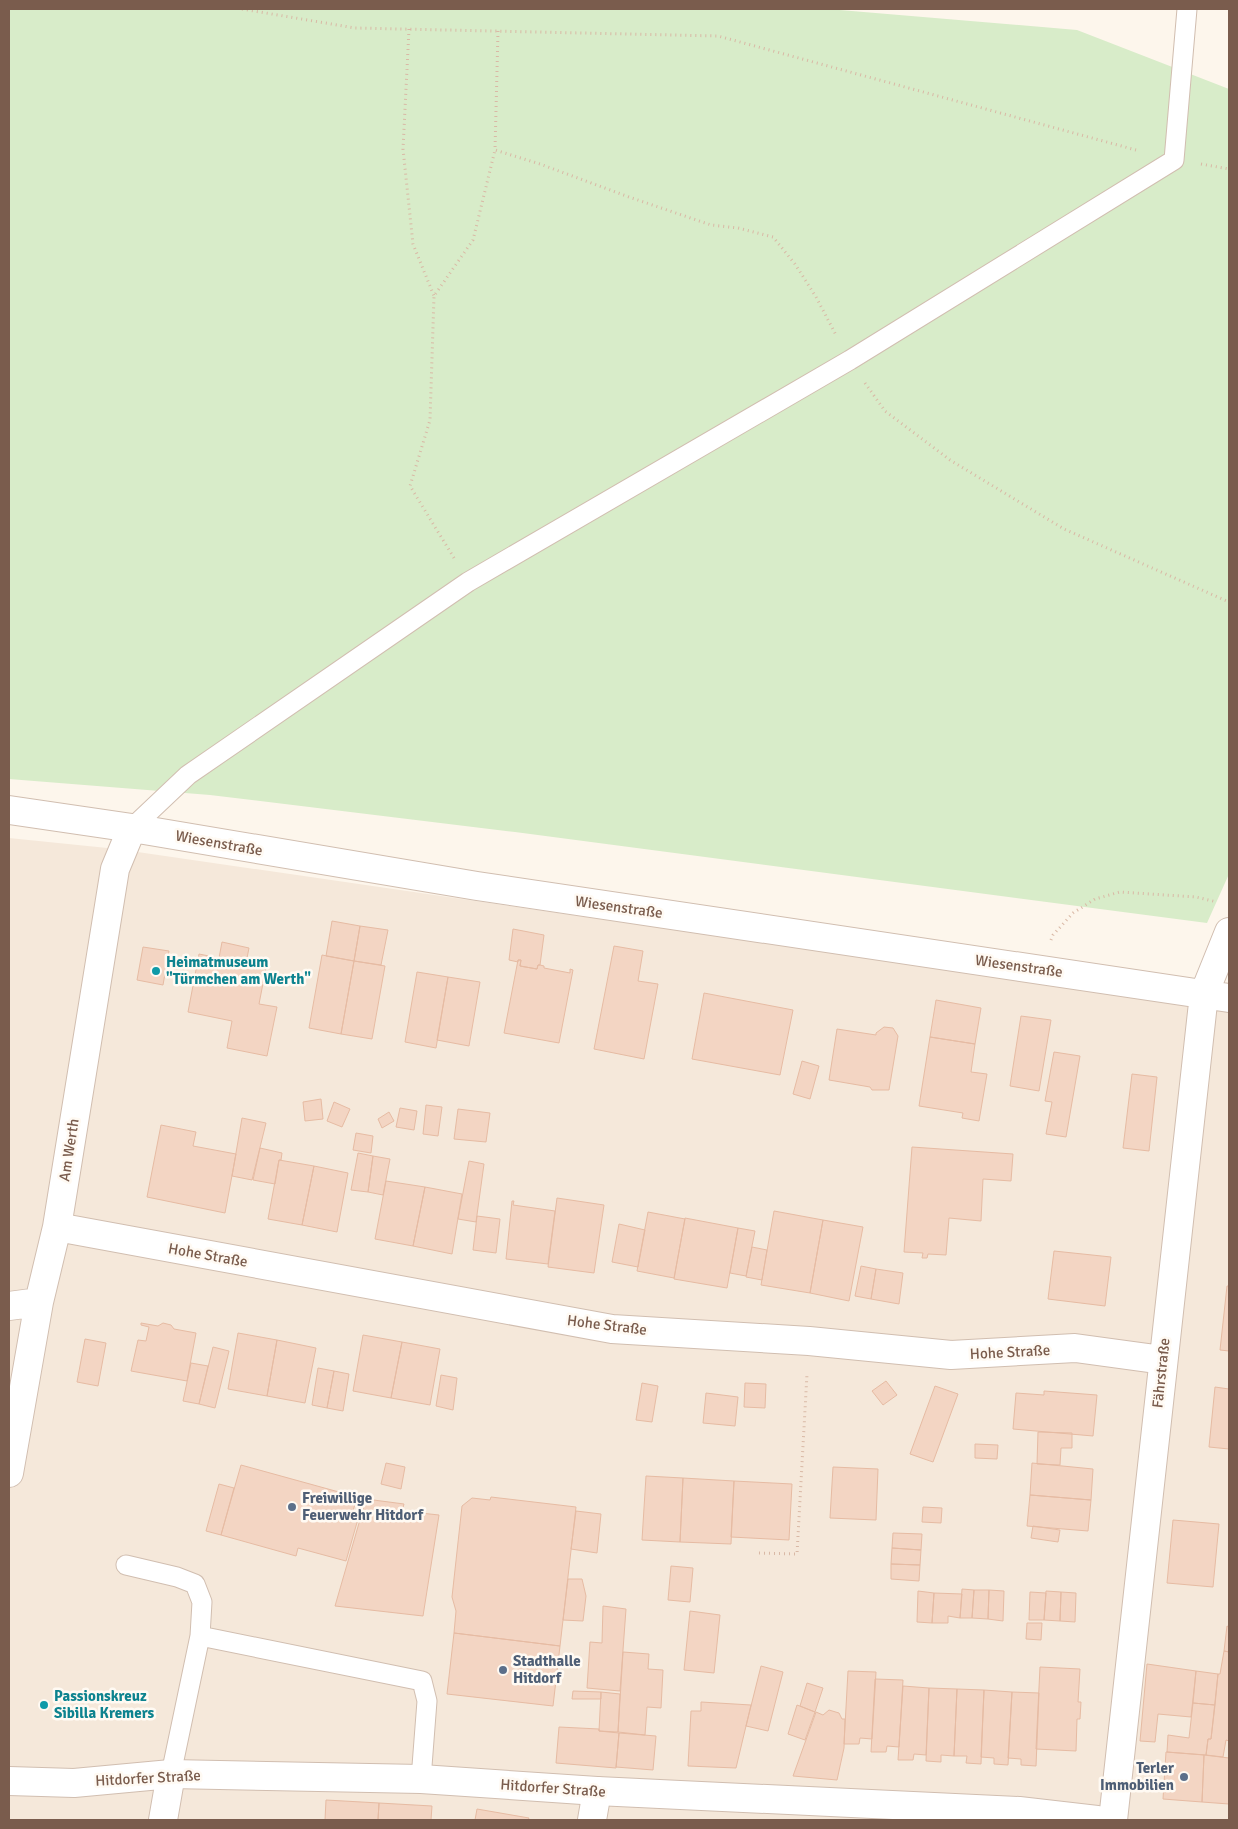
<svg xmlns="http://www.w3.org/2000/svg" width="1238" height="1829" font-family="Signika,sans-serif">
	<rect width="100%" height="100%" fill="#fdf6ec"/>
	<!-- residential -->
	<path fill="#f5e8da" d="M 9,838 L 117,849 L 1118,994 L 1229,1012 L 1229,1820 L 9,1820 Z"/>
	<!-- green -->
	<path fill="#d8ecc9" d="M 9,9 L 828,9 L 1077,30 L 1229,89 L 1229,874 L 1207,923 L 515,832 L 210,795 L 9,779 Z"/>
	<!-- building -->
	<path fill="#f3d5c3" stroke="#e6bba3" d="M 332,921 L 360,926 L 354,961 L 326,956 Z
		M 360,926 L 388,930 L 381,965 L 354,961 Z
		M 513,929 L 544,935 L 540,965 L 538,965 L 537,969 L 520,966 L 521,960 L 518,960 L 518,962 L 509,960 Z
		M 222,942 L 249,948 L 246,963 L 266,968 L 259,1004 L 277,1007 L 267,1056 L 227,1048 L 232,1021 L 188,1012 L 199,954 L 219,958 Z
		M 614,946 L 643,951 L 638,981 L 658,984 L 644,1059 L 594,1049 Z
		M 143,947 L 169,951 L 163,985 L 137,980 Z
		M 322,955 L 354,961 L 341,1034 L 309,1028 Z
		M 518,960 L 521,960 L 520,966 L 537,969 L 538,965 L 540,965 L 544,966 L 544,968 L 570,973 L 570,969 L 573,970 L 559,1043 L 504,1033 Z
		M 354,961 L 385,966 L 372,1039 L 341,1034 Z
		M 417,972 L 448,977 L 436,1048 L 405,1042 Z
		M 448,977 L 480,982 L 469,1046 L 437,1040 Z
		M 704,993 L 793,1010 L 780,1075 L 692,1059 Z
		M 936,1000 L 981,1008 L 975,1044 L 930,1037 Z
		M 1021,1016 L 1051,1020 L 1039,1091 L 1010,1086 Z
		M 884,1027 L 893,1028 L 898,1036 L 889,1090 L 872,1090 L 870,1087 L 829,1080 L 837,1029 L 876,1035 L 876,1033 Z
		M 930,1037 L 975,1044 L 971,1072 L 987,1074 L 979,1121 L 962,1118 L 963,1113 L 919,1106 Z
		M 1054,1052 L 1080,1056 L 1066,1137 L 1046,1134 L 1052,1102 L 1045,1101 Z
		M 802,1061 L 819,1066 L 810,1099 L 793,1094 Z
		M 1132,1074 L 1157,1077 L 1149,1151 L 1123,1148 Z
		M 321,1099 L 323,1119 L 305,1121 L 303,1102 Z
		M 334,1102 L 350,1109 L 342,1127 L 327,1121 Z
		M 426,1105 L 442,1107 L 438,1136 L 423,1134 Z
		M 400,1108 L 417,1111 L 414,1130 L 396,1127 Z
		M 458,1109 L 490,1113 L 486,1142 L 454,1139 Z
		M 389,1112 L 394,1121 L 382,1128 L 378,1119 Z
		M 242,1118 L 266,1123 L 252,1180 L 232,1176 Z
		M 161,1125 L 196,1132 L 193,1146 L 236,1154 L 225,1213 L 147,1197 Z
		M 356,1133 L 373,1136 L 371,1153 L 353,1150 Z
		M 912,1147 L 1013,1154 L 1011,1181 L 983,1179 L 981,1221 L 949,1218 L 946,1255 L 928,1254 L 927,1258 L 922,1258 L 923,1253 L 904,1252 Z
		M 260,1148 L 282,1153 L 281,1160 L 279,1160 L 275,1184 L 253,1180 Z
		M 358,1153 L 373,1156 L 368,1192 L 351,1190 Z
		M 373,1156 L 390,1159 L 383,1195 L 368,1192 Z
		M 279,1160 L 314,1166 L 302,1225 L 268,1219 Z
		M 469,1161 L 484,1164 L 476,1222 L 458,1219 Z
		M 314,1166 L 348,1173 L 337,1232 L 302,1225 Z
		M 386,1181 L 425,1187 L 413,1246 L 375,1239 Z
		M 425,1187 L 462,1194 L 452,1254 L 413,1246 Z
		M 557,1198 L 604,1205 L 594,1273 L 548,1267 Z
		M 512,1201 L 514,1201 L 513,1205 L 555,1211 L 548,1264 L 506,1259 Z
		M 774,1211 L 823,1220 L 810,1293 L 761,1285 Z
		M 648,1212 L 685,1219 L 674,1278 L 637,1271 Z
		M 477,1216 L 500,1219 L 496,1253 L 473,1250 Z
		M 685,1218 L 738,1228 L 727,1288 L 674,1279 Z
		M 823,1220 L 863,1227 L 849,1301 L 810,1293 Z
		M 619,1224 L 645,1230 L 638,1267 L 612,1262 Z
		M 738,1228 L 755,1231 L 746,1276 L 730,1273 Z
		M 752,1247 L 767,1250 L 762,1280 L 746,1277 Z
		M 1054,1251 L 1111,1257 L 1105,1306 L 1048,1299 Z
		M 861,1266 L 876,1269 L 871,1299 L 855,1296 Z
		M 876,1269 L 903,1273 L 899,1304 L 871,1299 Z
		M 1227,1286 L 1229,1286 L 1229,1351 L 1220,1350 Z
		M 141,1323 L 158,1326 L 163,1323 L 171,1325 L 174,1329 L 196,1333 L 187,1381 L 131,1371 L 138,1340 L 146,1341 L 149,1327 L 141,1325 Z
		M 238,1333 L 277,1340 L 267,1396 L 228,1389 Z
		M 363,1335 L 402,1342 L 391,1398 L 353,1391 Z
		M 85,1339 L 106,1343 L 98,1386 L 77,1382 Z
		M 277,1340 L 316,1348 L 305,1403 L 267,1396 Z
		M 402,1342 L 440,1349 L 430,1405 L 391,1398 Z
		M 213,1347 L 229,1351 L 215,1408 L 199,1404 Z
		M 191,1363 L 208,1366 L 199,1404 L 183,1401 Z
		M 318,1368 L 334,1371 L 327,1408 L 312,1405 Z
		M 334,1371 L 349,1374 L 343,1411 L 327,1408 Z
		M 441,1375 L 457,1378 L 453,1410 L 436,1406 Z
		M 886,1381 L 897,1395 L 883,1405 L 872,1391 Z
		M 642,1383 L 658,1386 L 652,1422 L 636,1420 Z
		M 745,1383 L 766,1384 L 765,1408 L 744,1407 Z
		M 935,1386 L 958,1394 L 933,1462 L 910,1454 Z
		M 1215,1387 L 1229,1389 L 1229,1449 L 1209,1447 Z
		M 1044,1391 L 1097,1395 L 1093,1436 L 1013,1429 L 1016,1393 L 1044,1395 Z
		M 706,1393 L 738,1397 L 735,1426 L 703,1423 Z
		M 1038,1432 L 1072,1433 L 1072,1448 L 1061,1448 L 1060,1465 L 1037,1464 Z
		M 975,1444 L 998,1445 L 997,1459 L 975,1458 Z
		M 386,1463 L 405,1467 L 401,1489 L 381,1484 Z
		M 1032,1463 L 1093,1469 L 1091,1500 L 1030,1495 Z
		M 241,1465 L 357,1497 L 351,1518 L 358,1519 L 346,1561 L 298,1548 L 296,1556 L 221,1535 Z
		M 833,1467 L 878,1469 L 876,1520 L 830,1518 Z
		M 646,1476 L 683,1478 L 680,1542 L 642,1540 Z
		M 683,1478 L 734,1481 L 731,1544 L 680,1542 Z
		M 734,1481 L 792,1484 L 789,1540 L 731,1537 Z
		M 219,1484 L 234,1488 L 221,1535 L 206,1531 Z
		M 1030,1495 L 1091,1500 L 1088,1531 L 1027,1526 Z
		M 491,1497 L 576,1507 L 560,1646 L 454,1633 L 456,1611 L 452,1597 L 462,1506 L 472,1498 L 490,1500 Z
		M 366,1499 L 404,1504 L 402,1511 L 439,1515 L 423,1616 L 335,1606 Z
		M 923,1507 L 942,1508 L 941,1523 L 922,1522 Z
		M 576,1511 L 601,1514 L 597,1553 L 571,1549 Z
		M 1173,1520 L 1219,1524 L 1213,1587 L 1167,1583 Z
		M 1033,1526 L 1060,1530 L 1058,1542 L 1031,1538 Z
		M 893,1533 L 922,1534 L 921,1550 L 892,1548 Z
		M 892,1548 L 921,1550 L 920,1565 L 891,1564 Z
		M 891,1564 L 920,1565 L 919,1581 L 891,1579 Z
		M 671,1566 L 693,1568 L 690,1602 L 668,1600 Z
		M 568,1579 L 582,1579 L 586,1596 L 583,1621 L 563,1620 Z
		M 962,1589 L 974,1590 L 972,1618 L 960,1618 Z
		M 974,1590 L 989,1590 L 988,1619 L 972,1618 Z
		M 989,1590 L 1004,1591 L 1003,1621 L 988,1619 Z
		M 918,1591 L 934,1593 L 932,1623 L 917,1622 Z
		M 1046,1591 L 1061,1592 L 1060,1621 L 1044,1620 Z
		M 1030,1592 L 1046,1593 L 1044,1620 L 1029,1620 Z
		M 1061,1592 L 1076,1593 L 1075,1622 L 1060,1621 Z
		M 934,1593 L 962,1594 L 960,1618 L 948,1616 L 948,1623 L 932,1623 Z
		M 603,1606 L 626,1609 L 620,1691 L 587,1688 L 590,1642 L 602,1643 Z
		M 690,1611 L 720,1615 L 714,1673 L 684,1670 Z
		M 1027,1623 L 1042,1623 L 1041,1640 L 1026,1639 Z
		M 1227,1626 L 1229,1627 L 1229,1652 L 1224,1651 Z
		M 454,1633 L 560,1646 L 553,1706 L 447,1694 Z
		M 1224,1651 L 1229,1652 L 1229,1741 L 1226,1740 L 1223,1757 L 1206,1755 L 1208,1739 L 1211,1739 L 1218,1674 L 1220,1674 Z
		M 623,1652 L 649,1654 L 648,1669 L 663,1670 L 661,1708 L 647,1707 L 645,1735 L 618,1732 Z
		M 1147,1664 L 1196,1671 L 1191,1717 L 1158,1714 L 1155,1742 L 1140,1741 Z
		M 761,1666 L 783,1672 L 768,1731 L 746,1726 Z
		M 1040,1667 L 1080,1669 L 1078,1702 L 1081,1702 L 1080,1719 L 1077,1719 L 1076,1751 L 1036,1749 Z
		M 848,1671 L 876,1672 L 872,1739 L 860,1738 L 859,1744 L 844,1744 Z
		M 1196,1671 L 1218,1674 L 1215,1705 L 1193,1703 Z
		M 875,1679 L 903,1680 L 899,1747 L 887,1746 L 886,1752 L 871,1752 Z
		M 807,1683 L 823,1688 L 815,1712 L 800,1706 Z
		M 903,1686 L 929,1688 L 926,1755 L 914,1754 L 913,1760 L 898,1760 Z
		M 929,1688 L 957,1689 L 954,1756 L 941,1755 L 941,1762 L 926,1761 Z
		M 957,1689 L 984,1690 L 981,1764 L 966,1763 L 967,1756 L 954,1756 Z
		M 984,1690 L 1012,1692 L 1008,1765 L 994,1764 L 994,1758 L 981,1757 Z
		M 573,1691 L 601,1692 L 601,1699 L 572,1699 Z
		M 601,1692 L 620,1694 L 618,1732 L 599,1731 Z
		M 1012,1692 L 1039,1693 L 1036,1766 L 1021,1765 L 1021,1759 L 1008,1758 Z
		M 701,1702 L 751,1705 L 736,1768 L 688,1766 L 691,1711 L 701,1711 Z
		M 1193,1703 L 1215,1705 L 1211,1739 L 1208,1739 L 1206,1755 L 1167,1752 L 1168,1735 L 1189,1738 Z
		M 797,1705 L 815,1712 L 805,1740 L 788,1734 Z
		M 829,1710 L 839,1713 L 842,1719 L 845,1719 L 844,1748 L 837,1780 L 793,1776 L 816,1712 L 823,1715 Z
		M 559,1727 L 599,1729 L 599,1731 L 619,1733 L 616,1768 L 556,1763 Z
		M 619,1733 L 656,1736 L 653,1770 L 616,1767 Z
		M 1166,1752 L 1204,1755 L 1202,1802 L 1163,1799 Z
		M 1204,1755 L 1229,1758 L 1229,1804 L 1202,1802 Z
		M 326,1800 L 379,1803 L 378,1820 L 325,1820 Z
		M 379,1803 L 432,1806 L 431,1820 L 378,1820 Z
		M 477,1809 L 529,1818 L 528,1820 L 475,1820 Z"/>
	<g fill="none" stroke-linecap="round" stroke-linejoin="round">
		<!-- service casing -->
		<g stroke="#d1beb0" stroke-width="21">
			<path id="service" d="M 132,828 L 188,775 L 468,582 L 850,360 L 1174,160 L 1187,9
				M 126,1565 L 177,1577 L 195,1584 L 202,1602 L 200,1636
				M 171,1774 L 200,1636 L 422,1681 L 427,1701 L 421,1779"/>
		</g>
		<!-- minor casing -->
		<g stroke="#d1beb0" stroke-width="30">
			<path id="minor" d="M 9,810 L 132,828 L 477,886 L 1229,998
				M 57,1227 L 612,1329 L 809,1341 L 951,1355 L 1075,1348 L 1163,1360
				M 9,1306 L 39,1302
				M 9,1473 L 39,1302 L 57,1227 L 115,869 L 132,828
				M 163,1820 L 171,1774
				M 592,1820 L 597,1791
				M 1113,1820 L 1204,994 L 1229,932"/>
		</g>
		<!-- tertiary casing -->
		<g stroke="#d1beb0" stroke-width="30">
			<path id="tertiary" d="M 9,1781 L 74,1783 L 171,1774 L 421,1779 L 597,1791 L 1019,1811 L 1097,1820"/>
		</g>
		<!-- path -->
		<path stroke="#d9b8a5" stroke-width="3" stroke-dasharray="1 4" stroke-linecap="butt" d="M 242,9 L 355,28 L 718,36 L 1136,150
			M 409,29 L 403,149 L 413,244 L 434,296
			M 498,31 L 495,150 L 540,164 L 629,197 L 711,225 L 738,228 L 773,237 L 795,264 L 816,297 L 836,335
			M 1201,164 L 1229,169
			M 865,383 L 885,411 L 950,460 L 1064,529 L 1229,602
			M 454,558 L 410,486 L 430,420 L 434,296 L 473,240 L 495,150
			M 1051,940 L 1053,935 L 1073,913 L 1095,899 L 1120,892 L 1196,897 L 1217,902
			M 759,1553 L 797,1554 L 807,1374"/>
		<!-- service -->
		<use href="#service" stroke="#fff" stroke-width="19"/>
		<!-- minor -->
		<use href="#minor" stroke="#fff" stroke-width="28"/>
		<!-- tertiary -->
		<use href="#tertiary" stroke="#fff" stroke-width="28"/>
	</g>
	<!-- markers -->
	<g fill="#0f9aa8" stroke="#fffaf3" stroke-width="2">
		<circle cx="156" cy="971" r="5"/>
		<circle cx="44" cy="1705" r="5"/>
	</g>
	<g fill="#5c6f8a" stroke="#fffaf3" stroke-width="2">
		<circle cx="292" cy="1507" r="5"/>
		<circle cx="503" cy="1670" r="5"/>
		<circle cx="1184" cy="1777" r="5"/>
	</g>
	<g text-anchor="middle" stroke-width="5" stroke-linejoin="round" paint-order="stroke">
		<!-- street labels -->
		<g font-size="15" fill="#7a5c4d" stroke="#fffaf3">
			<text transform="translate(219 843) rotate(10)" y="5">Wiesenstraße</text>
			<text transform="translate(619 907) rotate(8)" y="5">Wiesenstraße</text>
			<text transform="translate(1019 966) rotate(8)" y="5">Wiesenstraße</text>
			<text transform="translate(69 1150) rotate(-81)" y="5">Am Werth</text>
			<text transform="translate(208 1255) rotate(10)" y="5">Hohe Straße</text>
			<text transform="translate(607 1325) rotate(7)" y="5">Hohe Straße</text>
			<text transform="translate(1010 1352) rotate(-3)" y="5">Hohe Straße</text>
			<text transform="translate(1161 1373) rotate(-84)" y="5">Fährstraße</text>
			<text transform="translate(148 1778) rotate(-3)" y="5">Hitdorfer Straße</text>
			<text transform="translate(553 1788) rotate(4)" y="5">Hitdorfer Straße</text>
		</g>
		<!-- culture labels -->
		<g font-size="15" font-weight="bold" fill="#0d838f" stroke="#fffaf3" text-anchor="start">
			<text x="166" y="967">Heimatmuseum<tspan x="166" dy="17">"Türmchen am Werth"</tspan></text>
			<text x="54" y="1701">Passionskreuz<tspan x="54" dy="17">Sibilla Kremers</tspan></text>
		</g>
		<!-- service labels -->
		<g font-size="15" font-weight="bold" fill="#4e5e75" stroke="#fffaf3" text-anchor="start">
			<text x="302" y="1503">Freiwillige<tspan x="302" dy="17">Feuerwehr Hitdorf</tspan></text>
			<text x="513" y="1666">Stadthalle<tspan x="513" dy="17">Hitdorf</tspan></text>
			<text x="1174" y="1773" text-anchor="end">Terler<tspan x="1174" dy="17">Immobilien</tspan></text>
		</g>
	</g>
	<!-- border -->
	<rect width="1238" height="1829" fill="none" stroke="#7a5c4d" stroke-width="20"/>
</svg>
